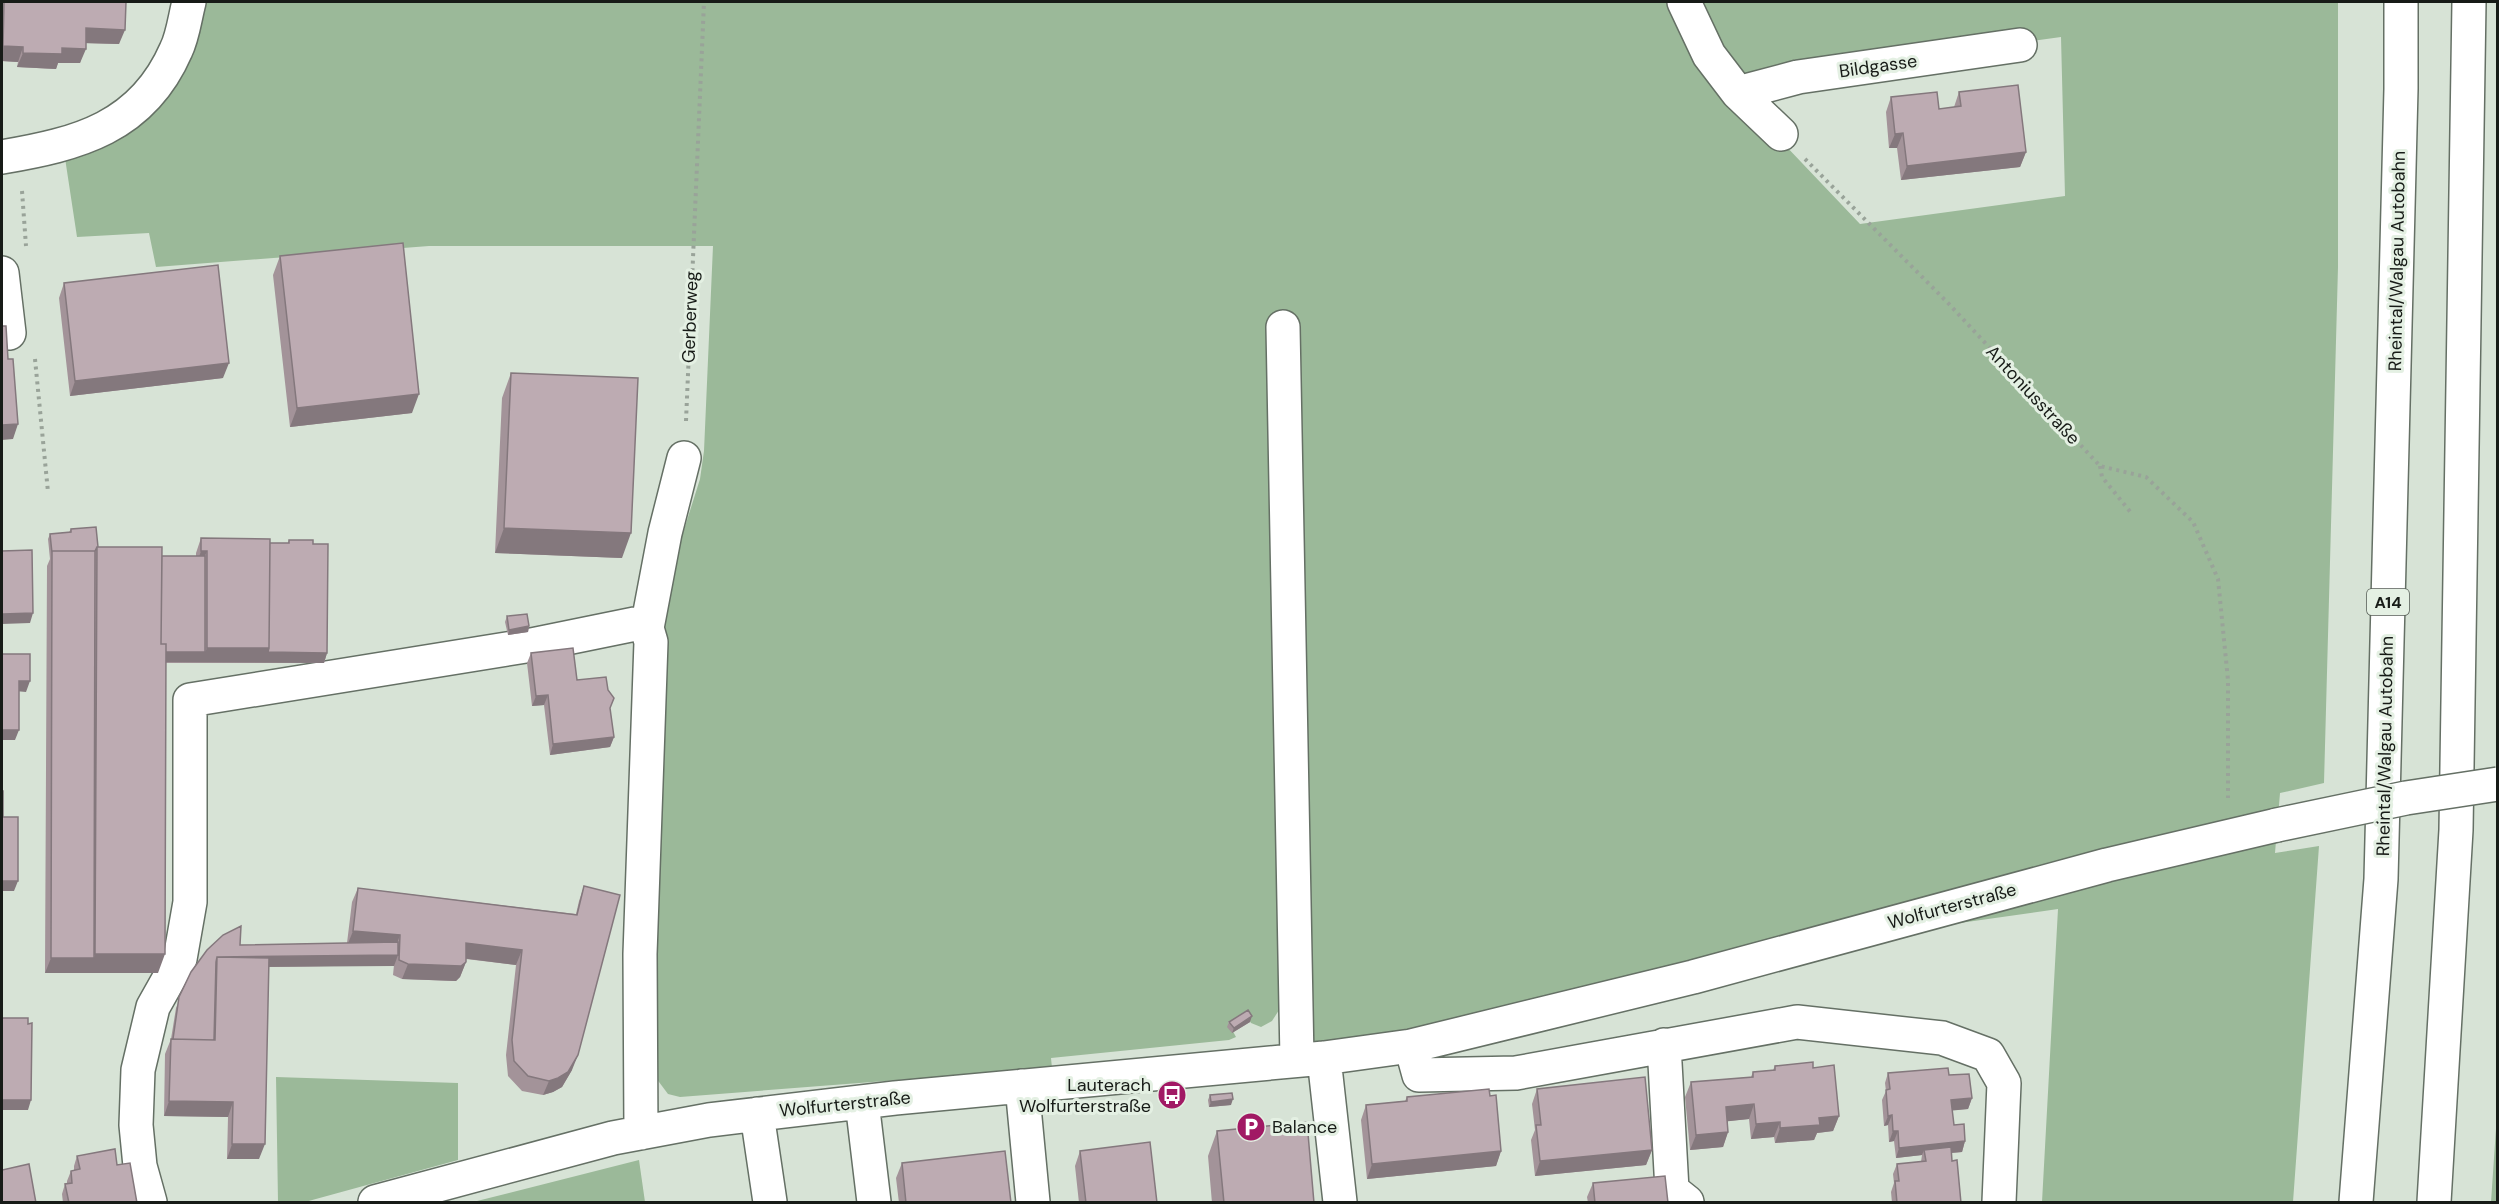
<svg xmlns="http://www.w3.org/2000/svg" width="2499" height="1204" font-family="'DM Sans',sans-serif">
	<rect width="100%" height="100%" fill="#d7e3d6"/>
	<!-- green -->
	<path fill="#9bb999" d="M 201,2 L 1674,2 L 1743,101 L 1860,224 L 2065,196 L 2061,37 L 1798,73 L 1739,87 L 1693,2 L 2338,2 L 2338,267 L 2324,783 L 2280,793 L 2275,853 L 2319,846 L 2293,1202 L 2042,1202 L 2058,909 L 1896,932 L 1304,1052 L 1281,1007 L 1272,1021 L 1261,1027 L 1251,1023 L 1245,1013 L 1228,1022 L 1236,1037 L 1229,1040 L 1051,1058 L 1052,1068 L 680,1097 L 668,1094 L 656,1078 L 651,1058 L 660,664 L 671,571 L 700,479 L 704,451 L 713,246 L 429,246 L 156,267 L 149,233 L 77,237 L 65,158 L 140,122 Z
		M 276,1077 L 458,1083 L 458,1160 L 305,1202 L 278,1202 Z
		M 2497,1114 L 2497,1202 L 2491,1202 Z
		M 639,1160 L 645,1202 L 473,1202 Z"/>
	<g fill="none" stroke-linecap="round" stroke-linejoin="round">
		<!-- minor casing -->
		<g stroke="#657065" stroke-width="36">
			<path id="minor" d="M 1684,2 L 1709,55 L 1738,93 L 1781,134
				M 1738,93 L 1798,77 L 2020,45
				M 2,157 C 78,144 142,128 176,50 C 183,36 185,17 189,2
				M 2,273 L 9,333 L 2,333
				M 1283,327 L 1297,1060
				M 1664,1045 L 1672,1190 L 1687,1202
				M 1411,1046 L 1419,1075 L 1516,1073 L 1797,1022 L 1942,1038 L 1988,1055 L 2004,1083 L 1999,1202
				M 1324,1058 L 1340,1202
				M 1022,1086 L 1033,1202
				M 862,1102 L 874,1202
				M 757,1114 L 770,1202
				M 641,1133 L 640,954 L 651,642 L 647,628 L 665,533 L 684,458
				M 150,1202 L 140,1166 L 136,1125 L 138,1070 L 153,1007 L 180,959 L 190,902 L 190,700 L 532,645 L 635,624 L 647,628
				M 375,1202 L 613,1138 L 709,1120 L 895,1098 L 1324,1058 L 1411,1046 L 1693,977 L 2107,865 L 2277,825"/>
		</g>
		<!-- highway casing -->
		<g stroke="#657065" stroke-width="36">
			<path id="highway" d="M 2356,1202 L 2381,879 L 2401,89 L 2401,2
				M 2434,1202 L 2456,830 L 2469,2"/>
		</g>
		<!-- path -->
		<path stroke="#99a399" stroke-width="4" stroke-dasharray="3 4.5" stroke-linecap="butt" d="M 1805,159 L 1948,303 L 2100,466 L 2146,477 L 2193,522 L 2218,579 L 2228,680 L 2228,798
			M 22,191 L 26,246
			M 35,359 L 48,492
			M 686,421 L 704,2
			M 2100,466 L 2102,477 L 2132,514"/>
		<!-- minor -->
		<use href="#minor" stroke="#fff" stroke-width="33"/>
		<!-- highway -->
		<use href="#highway" stroke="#fff" stroke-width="33"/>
		<!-- minor-bridge casing -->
		<g stroke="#657065" stroke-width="36" stroke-linecap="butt">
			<path id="minor-bridge" d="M 2277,825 L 2406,798 L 2498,784"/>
		</g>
		<!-- minor-bridge -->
		<use href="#minor-bridge" stroke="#fff" stroke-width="33"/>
	</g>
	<!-- wall -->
	<path fill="#a39399" d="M 2,2 L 126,2 L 119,44 L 86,43 L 80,63 L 58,63 L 56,69 L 17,67 L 18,62 L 2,61 Z
		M 1959,92 L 2026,152 L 2020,167 L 1901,180 L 1897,148 L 1889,148 L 1886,112 L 1891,97 L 1939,109 L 1954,107 Z
		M 280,256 L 412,413 L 290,427 L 273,275 Z
		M 64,283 L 223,378 L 70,396 L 59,298 Z
		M 511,373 L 622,558 L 495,553 L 502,398 Z
		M 71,529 L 98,547 L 162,556 L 196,556 L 196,553 L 201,538 L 270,543 L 288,543 L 289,540 L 313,544 L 327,653 L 324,663 L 165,663 L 158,973 L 45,973 L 47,566 L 50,559 L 48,539 L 50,534 L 69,532 Z
		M 507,616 L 529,626 L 528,632 L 508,635 L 505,622 Z
		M 531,653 L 577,680 L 614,737 L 610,747 L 550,755 L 544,705 L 532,706 L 527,663 Z
		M 584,886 L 572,1070 L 562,1087 L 553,1092 L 543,1095 L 522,1091 L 508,1076 L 506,1055 L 516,965 L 466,959 L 466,962 L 460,977 L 456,981 L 402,979 L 393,975 L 394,965 L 269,967 L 259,1159 L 227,1159 L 228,1117 L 164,1116 L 165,1054 L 171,1039 L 176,1008 L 191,972 L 240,945 L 347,943 L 352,902 L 358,888 L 576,914 L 579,901 Z
		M 1229,1022 L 1250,1022 L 1232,1033 L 1227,1027 Z
		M 1775,1066 L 1813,1068 L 1839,1116 L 1833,1131 L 1817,1133 L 1814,1140 L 1775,1143 L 1774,1137 L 1751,1139 L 1749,1119 L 1728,1121 L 1728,1132 L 1723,1147 L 1690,1150 L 1685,1097 L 1691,1082 L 1751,1077 L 1753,1072 L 1773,1070 Z
		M 1888,1073 L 1949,1075 L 1972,1098 L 1968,1109 L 1952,1110 L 1954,1125 L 1965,1141 L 1962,1152 L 1951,1153 L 1952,1161 L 1961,1203 L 1892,1203 L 1891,1192 L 1894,1183 L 1893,1174 L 1897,1164 L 1921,1162 L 1922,1155 L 1896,1158 L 1894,1141 L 1889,1142 L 1888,1125 L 1884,1126 L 1882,1100 L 1886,1091 L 1885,1083 Z
		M 1537,1089 L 1652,1150 L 1646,1165 L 1535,1176 L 1531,1140 L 1535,1130 L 1532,1104 Z
		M 1210,1095 L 1231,1105 L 1209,1107 L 1208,1100 Z
		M 1490,1096 L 1501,1151 L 1496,1166 L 1367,1179 L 1361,1120 L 1366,1105 L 1405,1101 L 1407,1097 Z
		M 1217,1131 L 1314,1203 L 1212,1203 L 1208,1156 Z
		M 1080,1151 L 1157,1203 L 1079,1203 L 1075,1166 Z
		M 77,1156 L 117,1165 L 137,1203 L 63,1203 L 62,1194 L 65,1184 L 67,1184 L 67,1181 L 71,1171 L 74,1170 L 74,1166 Z
		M 902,1163 L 1011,1203 L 899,1203 L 896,1178 Z
		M 1593,1183 L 1668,1203 L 1588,1203 L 1587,1197 Z"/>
	<!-- shaded-wall -->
	<path fill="#84787d" d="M 86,28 L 125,30 L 119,44 L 81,43 Z
		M 3,46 L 23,47 L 18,62 L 2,61 L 2,50 Z
		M 62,48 L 86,49 L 80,63 L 58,63 L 56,69 L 17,67 L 23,53 Z
		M 1903,133 L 1897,148 L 1889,148 L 1895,134 Z
		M 2026,152 L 2020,167 L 1901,180 L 1907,166 Z
		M 229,363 L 223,378 L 70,396 L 75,381 Z
		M 419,394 L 412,413 L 290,427 L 297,408 Z
		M 18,424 L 13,439 L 2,440 L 2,425 Z
		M 504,528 L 631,533 L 622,558 L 495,553 Z
		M 201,551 L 207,551 L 201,566 L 196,566 Z
		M 33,613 L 30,623 L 2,624 L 2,614 Z
		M 529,626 L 528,632 L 508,635 L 509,630 Z
		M 207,648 L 269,648 L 327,653 L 324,663 L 154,662 L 158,652 L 205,652 Z
		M 19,681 L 30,681 L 26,692 L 15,691 Z
		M 548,695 L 544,705 L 532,706 L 536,696 Z
		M 2,730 L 19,730 L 15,740 L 2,740 Z
		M 614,737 L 610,747 L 550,755 L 553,744 Z
		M 2,881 L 18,881 L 14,891 L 2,891 Z
		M 353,931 L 400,935 L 395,949 L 347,946 Z
		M 466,943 L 522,950 L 516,965 L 461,958 Z
		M 95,954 L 165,954 L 158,973 L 45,973 L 51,958 L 94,958 Z
		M 398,955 L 394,966 L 238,967 L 240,957 Z
		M 466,962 L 460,977 L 456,981 L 402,979 L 408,964 Z
		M 1252,1016 L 1250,1022 L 1232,1033 L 1234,1028 Z
		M 578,1055 L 572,1070 L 562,1087 L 553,1092 L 543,1095 L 549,1081 Z
		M 1972,1098 L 1968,1109 L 1948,1111 L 1951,1100 Z
		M 1233,1099 L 1231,1105 L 1209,1107 L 1211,1102 Z
		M 2,1100 L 31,1100 L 28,1110 L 2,1110 Z
		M 169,1101 L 233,1102 L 228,1117 L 164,1116 Z
		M 1754,1104 L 1749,1119 L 1721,1122 L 1726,1107 Z
		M 1892,1115 L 1888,1125 L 1884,1126 L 1888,1116 Z
		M 1839,1116 L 1833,1131 L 1817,1133 L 1814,1140 L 1775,1143 L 1780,1128 L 1819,1118 Z
		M 1780,1122 L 1774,1137 L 1751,1139 L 1756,1124 Z
		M 1893,1131 L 1898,1131 L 1894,1141 L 1889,1142 Z
		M 1728,1132 L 1723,1147 L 1690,1150 L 1696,1135 Z
		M 1965,1141 L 1962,1152 L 1925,1155 L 1924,1150 L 1922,1155 L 1896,1158 L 1899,1148 Z
		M 232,1144 L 265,1144 L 259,1159 L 227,1159 Z
		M 1652,1150 L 1646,1165 L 1535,1176 L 1540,1161 Z
		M 1501,1151 L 1496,1166 L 1367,1179 L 1372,1164 Z"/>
	<!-- building -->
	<path fill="#bdabb2" stroke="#84787d" stroke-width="1.5" d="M 4,2 L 126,2 L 125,30 L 86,28 L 86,49 L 62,48 L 62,54 L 23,53 L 23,47 L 3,46 Z
		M 2018,85 L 2026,152 L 1907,166 L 1903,133 L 1895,134 L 1891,97 L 1937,92 L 1939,109 L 1961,106 L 1959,92 Z
		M 403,243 L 419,394 L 297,408 L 280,256 Z
		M 218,265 L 229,363 L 75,381 L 64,283 Z
		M 2,326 L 6,326 L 8,359 L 13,359 L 18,424 L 2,425 Z
		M 511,373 L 638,378 L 631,533 L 504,528 Z
		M 96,527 L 98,547 L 97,547 L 95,551 L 52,551 L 52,553 L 50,534 L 71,532 L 71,529 Z
		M 201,538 L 270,539 L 269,648 L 207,648 L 207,551 L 201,551 Z
		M 289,540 L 313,540 L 313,544 L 328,544 L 327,653 L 268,652 L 269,648 L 270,543 L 289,543 Z
		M 97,547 L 162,547 L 161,644 L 166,644 L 165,954 L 95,954 Z
		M 32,550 L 33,613 L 2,614 L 2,551 Z
		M 52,551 L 95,551 L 94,958 L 51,958 Z
		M 162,556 L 205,556 L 205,652 L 166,652 L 166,644 L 161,644 Z
		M 527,614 L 529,626 L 509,630 L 507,616 Z
		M 573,648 L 577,680 L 606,677 L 608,690 L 614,698 L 610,708 L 614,737 L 553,744 L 548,695 L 536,696 L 531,653 Z
		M 2,654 L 30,654 L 30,681 L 19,681 L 19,730 L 2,730 Z
		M 2,791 L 3,791 L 3,817 L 18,817 L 18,881 L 2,881 Z
		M 584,886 L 620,895 L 578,1055 L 568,1072 L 558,1078 L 549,1081 L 528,1076 L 514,1061 L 512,1040 L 522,950 L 466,943 L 466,962 L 461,966 L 408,964 L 399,960 L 400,935 L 353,931 L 358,888 L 577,915 Z
		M 241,926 L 240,945 L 398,942 L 398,955 L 217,957 L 216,962 L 214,1040 L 173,1039 L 179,997 L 191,972 L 207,950 L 223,935 Z
		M 217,957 L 269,958 L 265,1144 L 232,1144 L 233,1102 L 169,1101 L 171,1039 L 215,1040 Z
		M 1248,1010 L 1252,1016 L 1234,1028 L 1229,1022 Z
		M 2,1018 L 28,1018 L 28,1024 L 32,1023 L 31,1100 L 2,1100 Z
		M 1813,1062 L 1813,1068 L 1834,1065 L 1839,1116 L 1819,1118 L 1820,1125 L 1780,1128 L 1780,1122 L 1756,1124 L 1754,1104 L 1726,1107 L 1728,1132 L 1696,1135 L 1691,1082 L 1753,1077 L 1753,1072 L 1775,1070 L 1775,1066 Z
		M 1948,1068 L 1949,1075 L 1969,1074 L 1972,1098 L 1951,1100 L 1954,1125 L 1964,1124 L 1965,1141 L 1899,1148 L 1898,1131 L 1893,1131 L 1892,1115 L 1888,1116 L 1886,1090 L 1890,1089 L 1888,1073 Z
		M 1645,1077 L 1652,1150 L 1540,1161 L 1536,1125 L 1541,1125 L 1537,1089 Z
		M 1489,1089 L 1490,1096 L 1496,1095 L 1501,1151 L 1372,1164 L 1366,1105 L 1407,1101 L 1407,1097 Z
		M 1232,1093 L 1233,1099 L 1211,1102 L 1210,1095 Z
		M 1307,1122 L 1314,1203 L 1224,1203 L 1217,1131 Z
		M 1150,1142 L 1157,1203 L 1086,1203 L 1080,1151 Z
		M 1951,1147 L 1952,1161 L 1957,1160 L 1961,1203 L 1897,1203 L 1895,1181 L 1899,1181 L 1897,1164 L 1926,1161 L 1924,1150 Z
		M 115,1149 L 117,1165 L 130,1163 L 137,1203 L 69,1203 L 65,1184 L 72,1183 L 71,1171 L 80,1169 L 77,1156 Z
		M 1005,1151 L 1011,1203 L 906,1203 L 902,1163 Z
		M 29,1164 L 36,1203 L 2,1203 L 2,1170 Z
		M 1665,1176 L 1668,1203 L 1595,1203 L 1593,1183 Z"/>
	<!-- icons -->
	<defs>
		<g id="bus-disc" transform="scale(1.5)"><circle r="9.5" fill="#a11964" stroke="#e4f0e3"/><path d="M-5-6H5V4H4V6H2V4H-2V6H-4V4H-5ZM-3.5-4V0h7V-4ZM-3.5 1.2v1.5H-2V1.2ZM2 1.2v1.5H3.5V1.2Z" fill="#fff"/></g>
		<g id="parking-disc" transform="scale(1.5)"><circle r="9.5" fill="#a11964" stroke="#e4f0e3"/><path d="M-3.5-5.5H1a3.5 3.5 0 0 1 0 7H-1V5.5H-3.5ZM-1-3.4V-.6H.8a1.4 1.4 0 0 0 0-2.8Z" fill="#fff"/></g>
	</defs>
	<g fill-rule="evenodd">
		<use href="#bus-disc" x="1172" y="1095"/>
		<use href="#parking-disc" x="1251" y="1127"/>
	</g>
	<g text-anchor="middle" stroke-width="6" stroke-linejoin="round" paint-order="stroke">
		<!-- shield labels -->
		<rect fill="#e4f0e3" stroke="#545b54" stroke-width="1.5" x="2367" y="589" width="42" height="26" rx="4.5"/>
		<g font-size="16" font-weight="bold" fill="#171b17">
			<text x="2388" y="608">A14</text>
		</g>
		<!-- street labels -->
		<g font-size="18" fill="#171b17" stroke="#e4f0e3">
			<text transform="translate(1878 66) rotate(-8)" y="6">Bildgasse</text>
			<text transform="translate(2397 261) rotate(-89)" y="6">Rheintal/Walgau Autobahn</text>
			<text transform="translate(690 317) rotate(-88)" y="6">Gerberweg</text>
			<text transform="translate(2033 395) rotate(47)" y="6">Antoniusstraße</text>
			<text transform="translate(2385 746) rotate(-89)" y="6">Rheintal/Walgau Autobahn</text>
			<text transform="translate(1952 906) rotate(-15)" y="6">Wolfurterstraße</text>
			<text transform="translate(845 1104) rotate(-6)" y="6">Wolfurterstraße</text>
		</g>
		<!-- poi labels -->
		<g font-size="18" fill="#171b17" stroke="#e4f0e3" text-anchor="end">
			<text x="1151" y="1091">Lauterach<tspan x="1151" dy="21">Wolfurterstraße</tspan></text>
			<text x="1272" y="1133" text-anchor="start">Balance</text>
		</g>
	</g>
	<!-- border -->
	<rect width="2499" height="1204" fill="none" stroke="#171b17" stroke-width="6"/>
</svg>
